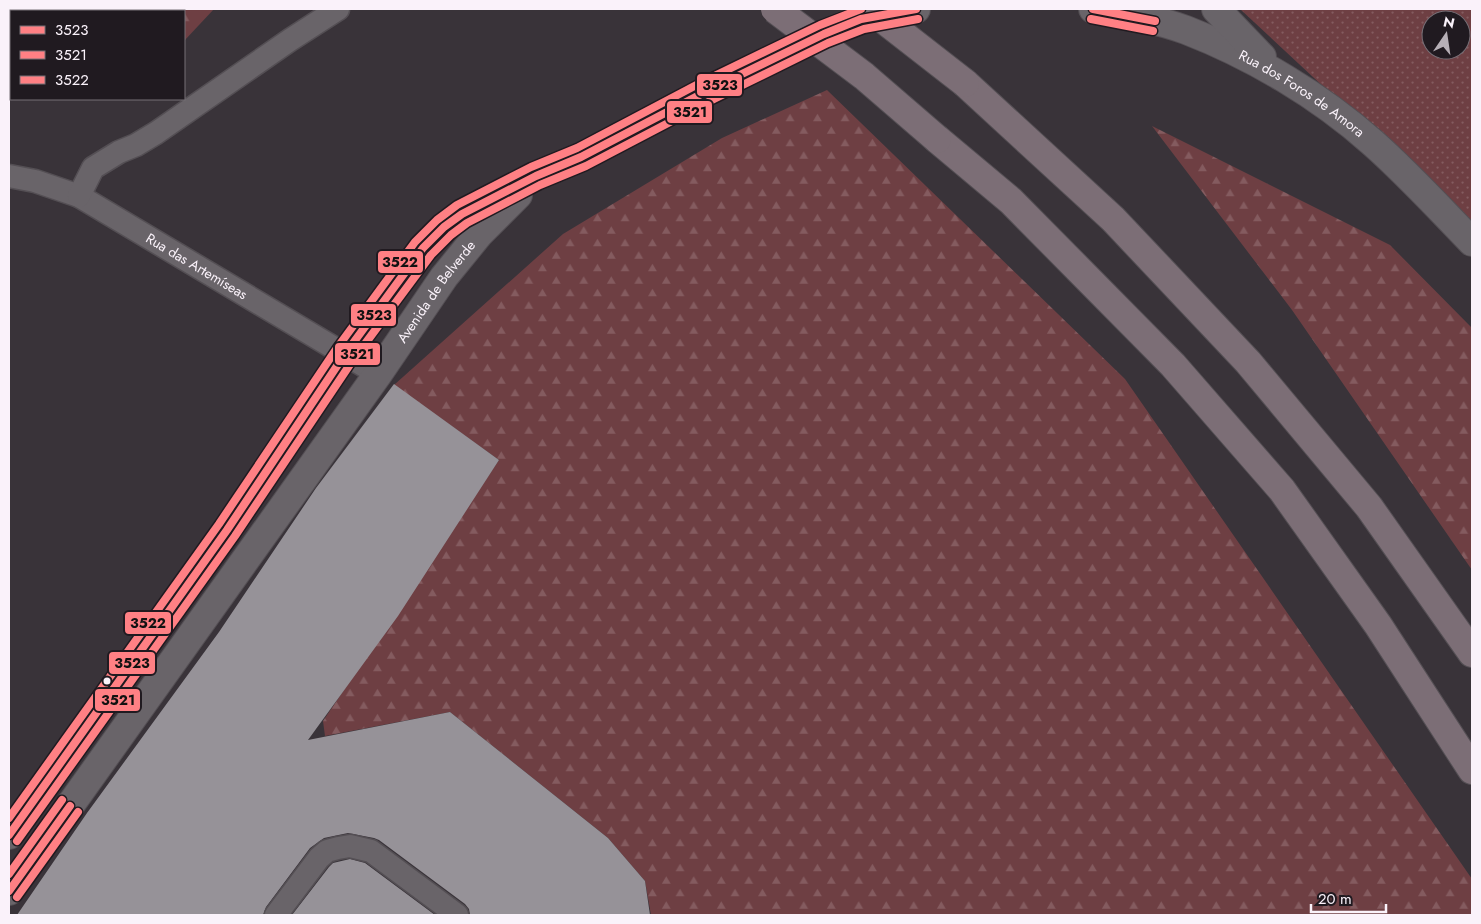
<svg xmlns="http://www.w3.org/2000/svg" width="1481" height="924" font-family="Jost,sans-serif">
	<defs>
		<pattern id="grass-dots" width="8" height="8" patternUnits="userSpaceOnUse" patternTransform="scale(1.25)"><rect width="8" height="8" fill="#6e3f43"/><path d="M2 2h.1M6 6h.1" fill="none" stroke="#845b5f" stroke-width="1.8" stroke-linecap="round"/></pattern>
		<pattern id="forest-firs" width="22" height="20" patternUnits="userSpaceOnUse" patternTransform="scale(1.25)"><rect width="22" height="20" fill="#6e3f43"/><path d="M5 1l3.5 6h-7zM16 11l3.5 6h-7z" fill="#845b5f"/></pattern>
	</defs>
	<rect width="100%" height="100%" fill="#393339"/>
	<!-- grass -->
	<path fill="url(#grass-dots)" fill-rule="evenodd" d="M 1240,9 L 1472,9 L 1472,225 ZM 1431,20 L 1461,20 L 1461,50 L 1431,50 Z"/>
	<!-- forest -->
	<path fill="url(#forest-firs)" d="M 9,9 L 214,9 L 184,41 L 184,11 L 11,11 L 11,44 L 9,44 Z
		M 827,90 L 1125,379 L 1472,879 L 1472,915 L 651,915 L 645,881 L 608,838 L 450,712 L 325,736 L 323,721 L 499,460 L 394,385 L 563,234 L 722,138 Z
		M 1152,126 L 1390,245 L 1472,328 L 1472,570 L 1292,310 Z"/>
	<!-- building -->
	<path fill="#969298" d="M 394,384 L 499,460 L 398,616 L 308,740 L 450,712 L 608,838 L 645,881 L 650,915 L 470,915 L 469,909 L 465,904 L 379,840 L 374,838 L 348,833 L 324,838 L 310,848 L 266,907 L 263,915 L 17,915 L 87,813 L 219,632 L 316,488 Z
		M 350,859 L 365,863 L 435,915 L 292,915 L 329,867 L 333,863 Z"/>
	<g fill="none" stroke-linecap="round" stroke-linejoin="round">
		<!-- street casing -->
		<g stroke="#544f54" stroke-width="25">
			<g id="street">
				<path id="s1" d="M 9,176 L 35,181 L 79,196 L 378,374"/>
				<path d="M 79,196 L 93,168 L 119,152 L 136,145 L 156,133 L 290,40 L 338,9"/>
				<path d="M 276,915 L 319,858 L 327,851 L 338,848 L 350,846 L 371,851 L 457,915"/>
			</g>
		</g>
		<!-- secondary casing -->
		<g stroke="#544f54" stroke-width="30">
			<g id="secondary">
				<path id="s2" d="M 1093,9 C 1125,14 1156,19 1186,30 C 1253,56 1319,95 1373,143 C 1408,174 1440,209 1472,242"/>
				<path d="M 1216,9 L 1262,57"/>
				<path d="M 9,835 L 227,530 L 345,354 L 423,248 L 444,227 L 462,214 L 536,176 L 581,157 L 709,90 L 824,34 L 861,19 L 916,9"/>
				<path id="s3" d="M 9,891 L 378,374 L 444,277 L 479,234 L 518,195"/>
			</g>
		</g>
		<!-- highway casing -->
		<g stroke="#544f54" stroke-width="30">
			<path id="highway" d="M 965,83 L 1113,219 L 1248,362 L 1369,507 L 1472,653
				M 937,139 L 1011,201 L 1173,365 L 1282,490 L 1378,625 L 1472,770"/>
		</g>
		<!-- street -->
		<use href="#street" stroke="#696469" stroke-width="22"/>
		<!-- secondary -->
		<use href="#secondary" stroke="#696469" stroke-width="28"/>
		<!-- highway -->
		<use href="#highway" stroke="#7c6e76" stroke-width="28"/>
		<!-- highway-bridge casing -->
		<g stroke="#544f54" stroke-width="30" stroke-linecap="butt">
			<path id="highway-bridge" d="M 775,9 L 864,76 L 937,139
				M 870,9 L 965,83"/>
		</g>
		<!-- highway-bridge -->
		<use href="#highway-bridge" stroke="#7c6e76" stroke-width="28"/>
		<!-- bus-1 casing -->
		<g stroke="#201a20" stroke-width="11">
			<path id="bus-1" d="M 1093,9 L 1155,21
				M 9,835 L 227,530 L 345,354 L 423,248 L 444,227 L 462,214 L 536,176 L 581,157 L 709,90 L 824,34 L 861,19 L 916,9
				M 9,891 L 70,806"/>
		</g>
		<!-- bus-2 casing -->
		<g stroke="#201a20" stroke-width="11">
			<path id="bus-2" d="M 1091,19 L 1153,31
				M 17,841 L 235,536 L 353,360 L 431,255 L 451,235 L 467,223 L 540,185 L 586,166 L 714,99 L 828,43 L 864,29 L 918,19
				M 17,897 L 78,812"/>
		</g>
		<!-- bus-3 casing -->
		<g stroke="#201a20" stroke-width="11">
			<path id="bus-3" d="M 9,818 L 219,524 L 337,348 L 415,242 L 437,220 L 457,205 L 531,167 L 577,148 L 704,81 L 820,25 L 861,9
				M 9,874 L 62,800"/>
		</g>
		<!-- bus-1 -->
		<use href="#bus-1" stroke="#ff8084" stroke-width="8"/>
		<!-- bus-2 -->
		<use href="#bus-2" stroke="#ff8084" stroke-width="8"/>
		<!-- bus-3 -->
		<use href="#bus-3" stroke="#ff8084" stroke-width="8"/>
	</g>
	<!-- markers -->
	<circle fill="#faf2fa" stroke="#201a20" stroke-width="2" cx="107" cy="681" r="4.5"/>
	<g text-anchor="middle" stroke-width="5" stroke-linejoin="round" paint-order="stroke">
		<!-- street labels -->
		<g font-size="14" fill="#faf2fa" stroke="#201a20">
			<text dy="5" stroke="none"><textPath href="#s2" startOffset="228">Rua dos Foros de Amora</textPath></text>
			<text dy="5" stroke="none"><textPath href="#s1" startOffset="210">Rua das Artemíseas</textPath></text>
			<text dy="5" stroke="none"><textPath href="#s3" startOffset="736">Avenida de Belverde</textPath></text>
		</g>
	</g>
	<g stroke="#201a20" stroke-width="2">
		<rect x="696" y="73" width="47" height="24" rx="5" fill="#ff8084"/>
		<rect x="666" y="100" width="47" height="24" rx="5" fill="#ff8084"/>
		<rect x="377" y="250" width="47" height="24" rx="5" fill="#ff8084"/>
		<rect x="350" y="303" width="47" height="24" rx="5" fill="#ff8084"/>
		<rect x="334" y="342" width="47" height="24" rx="5" fill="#ff8084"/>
		<rect x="124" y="611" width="48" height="24" rx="5" fill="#ff8084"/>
		<rect x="108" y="651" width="48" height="24" rx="5" fill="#ff8084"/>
		<rect x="94" y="688" width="47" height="24" rx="5" fill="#ff8084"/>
	</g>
	<g font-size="14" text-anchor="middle" font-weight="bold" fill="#111">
		<text x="720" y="90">3523</text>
		<text x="690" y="117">3521</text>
		<text x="400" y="267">3522</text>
		<text x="374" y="320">3523</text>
		<text x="357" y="359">3521</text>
		<text x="148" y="628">3522</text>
		<text x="132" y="668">3523</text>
		<text x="118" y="705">3521</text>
	</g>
	<!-- border -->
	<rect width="1481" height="924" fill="none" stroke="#faf2fa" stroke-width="20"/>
	<!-- legend -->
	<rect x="10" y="10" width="175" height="90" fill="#201a20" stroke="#777077"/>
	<rect x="20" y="26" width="25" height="8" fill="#ff8084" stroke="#777077"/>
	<text x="55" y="35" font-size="15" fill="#faf2fa">3523</text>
	<rect x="20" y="51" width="25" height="8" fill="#ff8084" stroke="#777077"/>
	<text x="55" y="60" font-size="15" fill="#faf2fa">3521</text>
	<rect x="20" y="76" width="25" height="8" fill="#ff8084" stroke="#777077"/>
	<text x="55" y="85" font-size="15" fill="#faf2fa">3522</text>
	<!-- north arrow -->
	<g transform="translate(1446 35) rotate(13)"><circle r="24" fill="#201a20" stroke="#777077"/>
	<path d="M0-4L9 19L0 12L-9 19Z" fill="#b6afb6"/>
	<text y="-8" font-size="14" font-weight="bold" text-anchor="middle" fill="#faf2fa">N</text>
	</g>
	<!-- scale -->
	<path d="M1311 904v8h75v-8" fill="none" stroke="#faf2fa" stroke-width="2.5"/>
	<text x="1318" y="904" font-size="15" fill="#faf2fa" stroke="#201a20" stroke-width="4" paint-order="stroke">20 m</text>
</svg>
